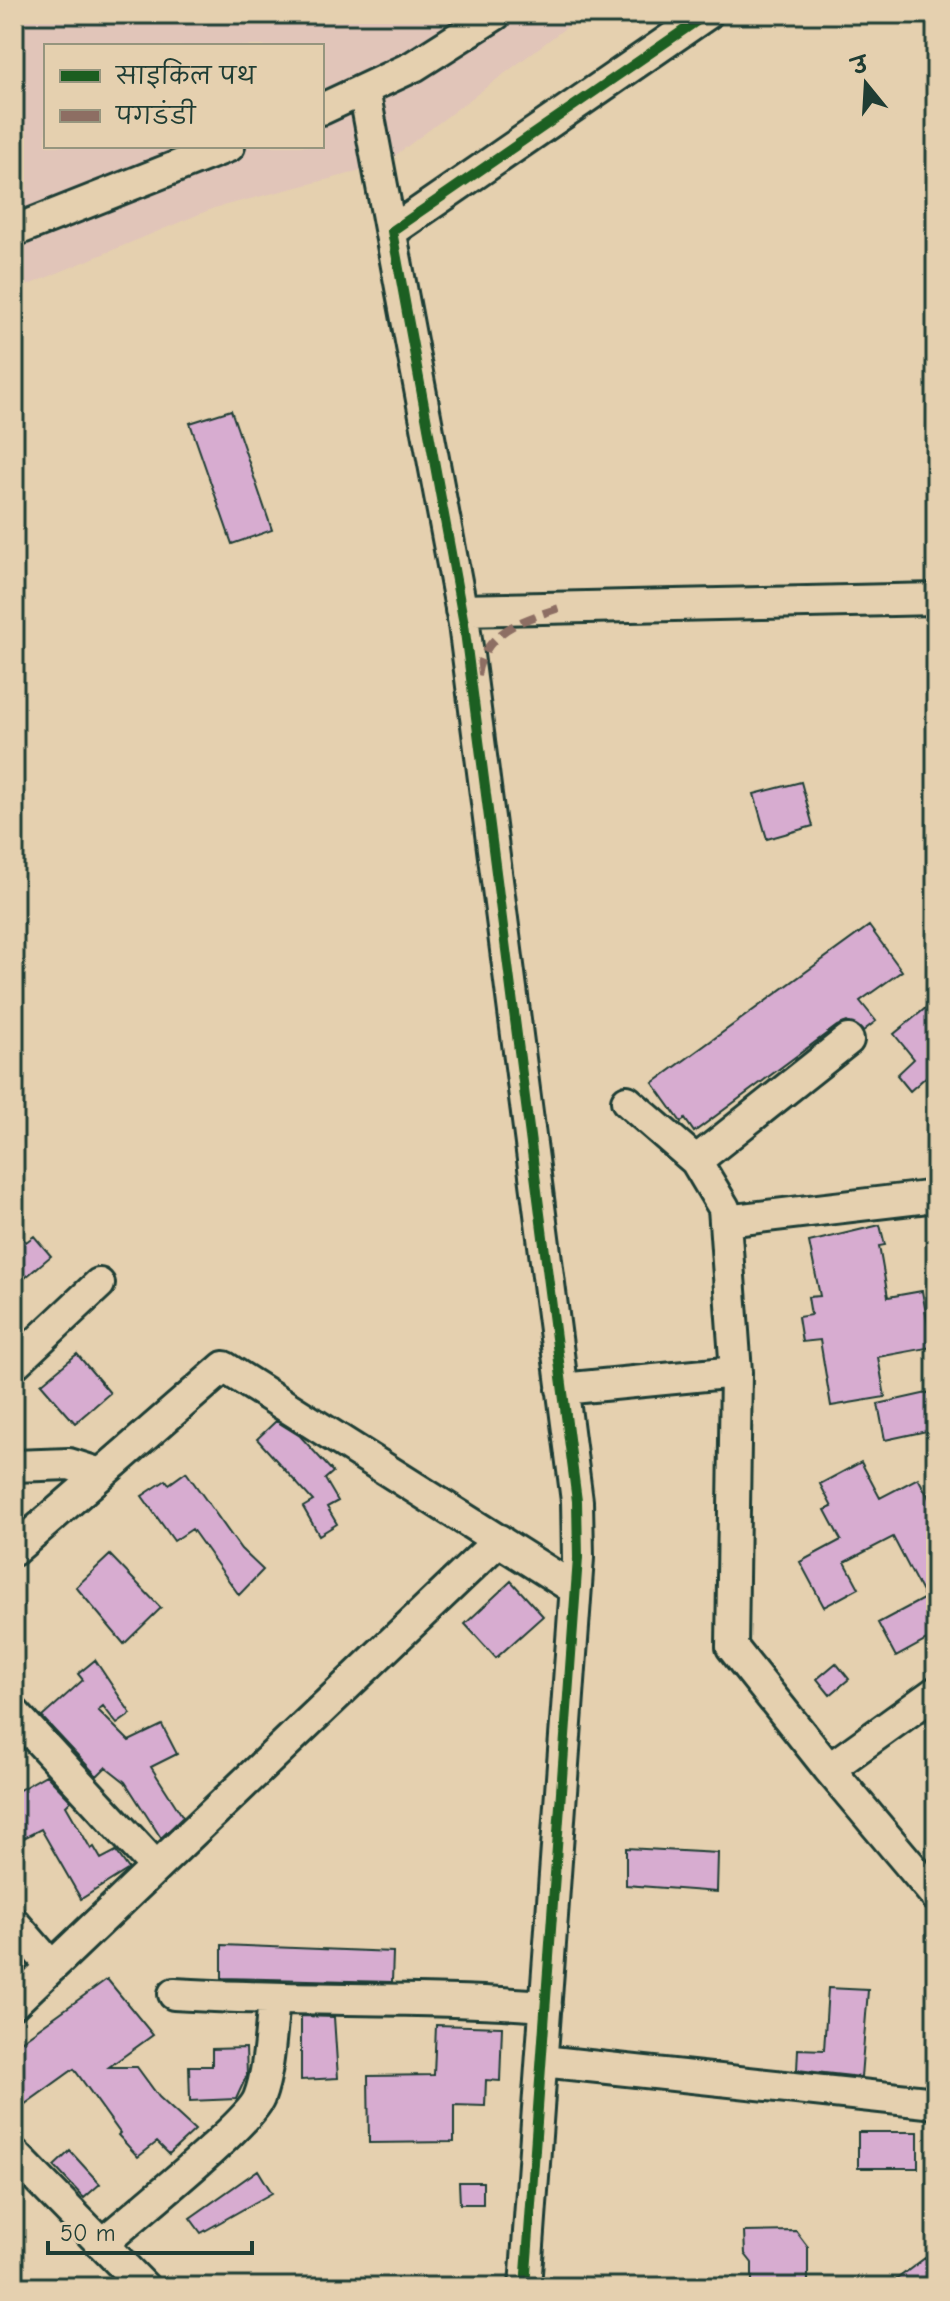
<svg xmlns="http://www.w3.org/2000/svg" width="950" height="2301" font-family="'Comic Neue','Playpen Sans Deva',sans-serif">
	<rect width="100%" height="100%" fill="#e5d0af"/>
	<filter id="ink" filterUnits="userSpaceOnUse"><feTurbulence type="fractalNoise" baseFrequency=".0125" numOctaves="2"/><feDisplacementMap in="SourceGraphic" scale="16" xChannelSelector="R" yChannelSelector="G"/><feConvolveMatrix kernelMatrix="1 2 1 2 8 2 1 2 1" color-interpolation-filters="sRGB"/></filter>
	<g filter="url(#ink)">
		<!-- built -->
		<path fill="#e1c5b9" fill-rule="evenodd" d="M 14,14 L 584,14 L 381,166 L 214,208 L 14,291 ZM 46,46 L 322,46 L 322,146 L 46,146 Z"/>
		<!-- building -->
		<path fill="#d7acd0" stroke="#1f3d34" stroke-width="2" d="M 231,410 L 272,530 L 232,544 L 190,423 Z
			M 801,782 L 813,826 L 767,839 L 754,794 Z
			M 869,926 L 902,971 L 860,1001 L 876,1021 L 863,1031 L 847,1022 L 837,1026 L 694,1132 L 685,1119 L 681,1122 L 653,1083 Z
			M 927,1007 L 936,1018 L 936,1087 L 927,1076 L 910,1091 L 897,1075 L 914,1059 L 894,1034 Z
			M 880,1225 L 885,1245 L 879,1246 L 888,1297 L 922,1291 L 932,1347 L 878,1357 L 885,1397 L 831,1406 L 820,1340 L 802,1342 L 798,1317 L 811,1315 L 808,1297 L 820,1296 L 809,1242 Z
			M 14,1229 L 26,1242 L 34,1236 L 51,1256 L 14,1287 Z
			M 77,1354 L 110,1393 L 75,1423 L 41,1384 Z
			M 936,1391 L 936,1429 L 885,1440 L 878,1404 Z
			M 276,1421 L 300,1436 L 333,1472 L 325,1479 L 338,1501 L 327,1507 L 337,1524 L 319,1535 L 303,1507 L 313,1501 L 257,1439 Z
			M 861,1462 L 880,1498 L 918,1478 L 936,1511 L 936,1635 L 896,1657 L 878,1623 L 925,1598 L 893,1537 L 845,1562 L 859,1588 L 824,1607 L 800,1562 L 841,1540 L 825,1510 L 832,1507 L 820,1484 Z
			M 186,1472 L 241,1549 L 263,1570 L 239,1595 L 192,1529 L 174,1541 L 142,1496 L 166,1480 L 169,1484 Z
			M 110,1555 L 161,1608 L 124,1644 L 76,1587 Z
			M 511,1581 L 543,1616 L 496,1658 L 465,1624 Z
			M 95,1660 L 131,1714 L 117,1724 L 103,1706 L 98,1710 L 129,1741 L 162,1725 L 177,1754 L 151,1767 L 183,1817 L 161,1838 L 125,1782 L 106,1767 L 97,1776 L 42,1717 L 83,1680 L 78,1674 Z
			M 836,1663 L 849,1679 L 830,1695 L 817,1679 Z
			M 46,1775 L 71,1801 L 66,1806 L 91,1849 L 94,1847 L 101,1859 L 116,1851 L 129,1869 L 81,1899 L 41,1829 L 14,1843 L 14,1793 Z
			M 626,1848 L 718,1853 L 717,1892 L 626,1885 Z
			M 222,1945 L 393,1952 L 392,1982 L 222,1978 Z
			M 107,1979 L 153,2035 L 109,2067 L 137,2067 L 159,2097 L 195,2130 L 169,2154 L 157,2142 L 138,2157 L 118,2135 L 120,2133 L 74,2069 L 14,2112 L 14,2046 Z
			M 828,1988 L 868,1990 L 861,2077 L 797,2070 L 798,2049 L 824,2050 Z
			M 301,2016 L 334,2017 L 338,2078 L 301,2080 Z
			M 436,2025 L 502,2027 L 500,2081 L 486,2080 L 485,2106 L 454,2105 L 454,2142 L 369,2143 L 368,2076 L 434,2075 Z
			M 246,2048 L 247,2075 L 236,2099 L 190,2101 L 189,2066 L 212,2066 L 212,2049 Z
			M 858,2132 L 918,2132 L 918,2168 L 858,2168 Z
			M 70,2151 L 100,2184 L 84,2198 L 54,2166 Z
			M 258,2170 L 272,2193 L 201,2233 L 190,2218 Z
			M 459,2182 L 483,2182 L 483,2204 L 460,2204 Z
			M 796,2231 L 808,2247 L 808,2283 L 752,2287 L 752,2263 L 745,2254 L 744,2232 Z
			M 925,2258 L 936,2273 L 936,2287 L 886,2287 Z"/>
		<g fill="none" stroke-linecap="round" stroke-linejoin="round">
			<!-- minor casing -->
			<g stroke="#1f3d34" stroke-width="36">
				<path id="minor" d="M 364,90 L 464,624 L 577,1501 L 578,1558 L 525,2287
					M 322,109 L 414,66 L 496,14
					M 14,231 L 229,146
					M 392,231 L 707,14
					M 461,610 L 936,599
					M 627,1101 L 696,1161 L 724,1208 L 736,1372
					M 696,1161 L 848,1040
					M 725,1221 L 936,1196
					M 14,1364 L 99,1284
					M 562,1389 L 736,1372 L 732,1647 L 829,1769 L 936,1692
					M 14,1466 L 69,1464 L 101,1474
					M 14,1550 L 224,1367 L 575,1589
					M 14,1713 L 156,1867
					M 829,1769 L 936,1896
					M 14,1923 L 52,1967
					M 174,1994 C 298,2002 422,1996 546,2006
					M 14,2003 L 499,1540
					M 542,2061 L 936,2103
					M 14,2154 L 144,2287
					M 102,2244 C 131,2218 248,2125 259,2098 C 270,2068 270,2032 274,2001"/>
			</g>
			<!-- minor -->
			<use href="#minor" stroke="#e5d0af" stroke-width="30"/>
			<!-- quiet -->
			<path stroke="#8d6e63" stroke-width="8" stroke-dasharray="16 8" stroke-linecap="butt" d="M 477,675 C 485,631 520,621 559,608"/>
			<!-- cycleway casing -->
			<g stroke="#e5d0af" stroke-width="15">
				<path id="cycleway" d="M 525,2287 L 578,1558 L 577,1501 L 464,624 L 392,231 L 707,14"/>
			</g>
			<!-- cycleway -->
			<use href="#cycleway" stroke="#1b5e20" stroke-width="10"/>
		</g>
	</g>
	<!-- margin -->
	<rect width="950" height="2301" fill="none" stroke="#e5d0af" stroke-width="48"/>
	<rect x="24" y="24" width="902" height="2253" fill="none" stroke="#1f3d34" stroke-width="3" filter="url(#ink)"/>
	<!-- legend -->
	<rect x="44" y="44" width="280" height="104" fill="#e5d0af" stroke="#96957e" stroke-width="2"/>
	<rect x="60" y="70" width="40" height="12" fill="#1b5e20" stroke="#96957e" stroke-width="2"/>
	<text x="116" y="84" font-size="24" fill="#1f3d34">साइकिल पथ</text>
	<rect x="60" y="110" width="40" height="12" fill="#8d6e63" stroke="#96957e" stroke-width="2"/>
	<text x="116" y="124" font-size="24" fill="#1f3d34">पगडंडी</text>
	<!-- north arrow -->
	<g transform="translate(866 84) rotate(342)" stroke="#e5d0af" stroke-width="6" paint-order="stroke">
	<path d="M0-6L14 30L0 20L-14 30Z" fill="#1f3d34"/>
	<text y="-12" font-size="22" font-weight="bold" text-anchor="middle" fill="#1f3d34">उ</text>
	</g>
	<!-- scale -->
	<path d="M48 2241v12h204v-12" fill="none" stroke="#1f3d34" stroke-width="4"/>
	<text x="60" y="2241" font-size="24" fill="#1f3d34" stroke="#e5d0af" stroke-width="6" paint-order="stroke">50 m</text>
</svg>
